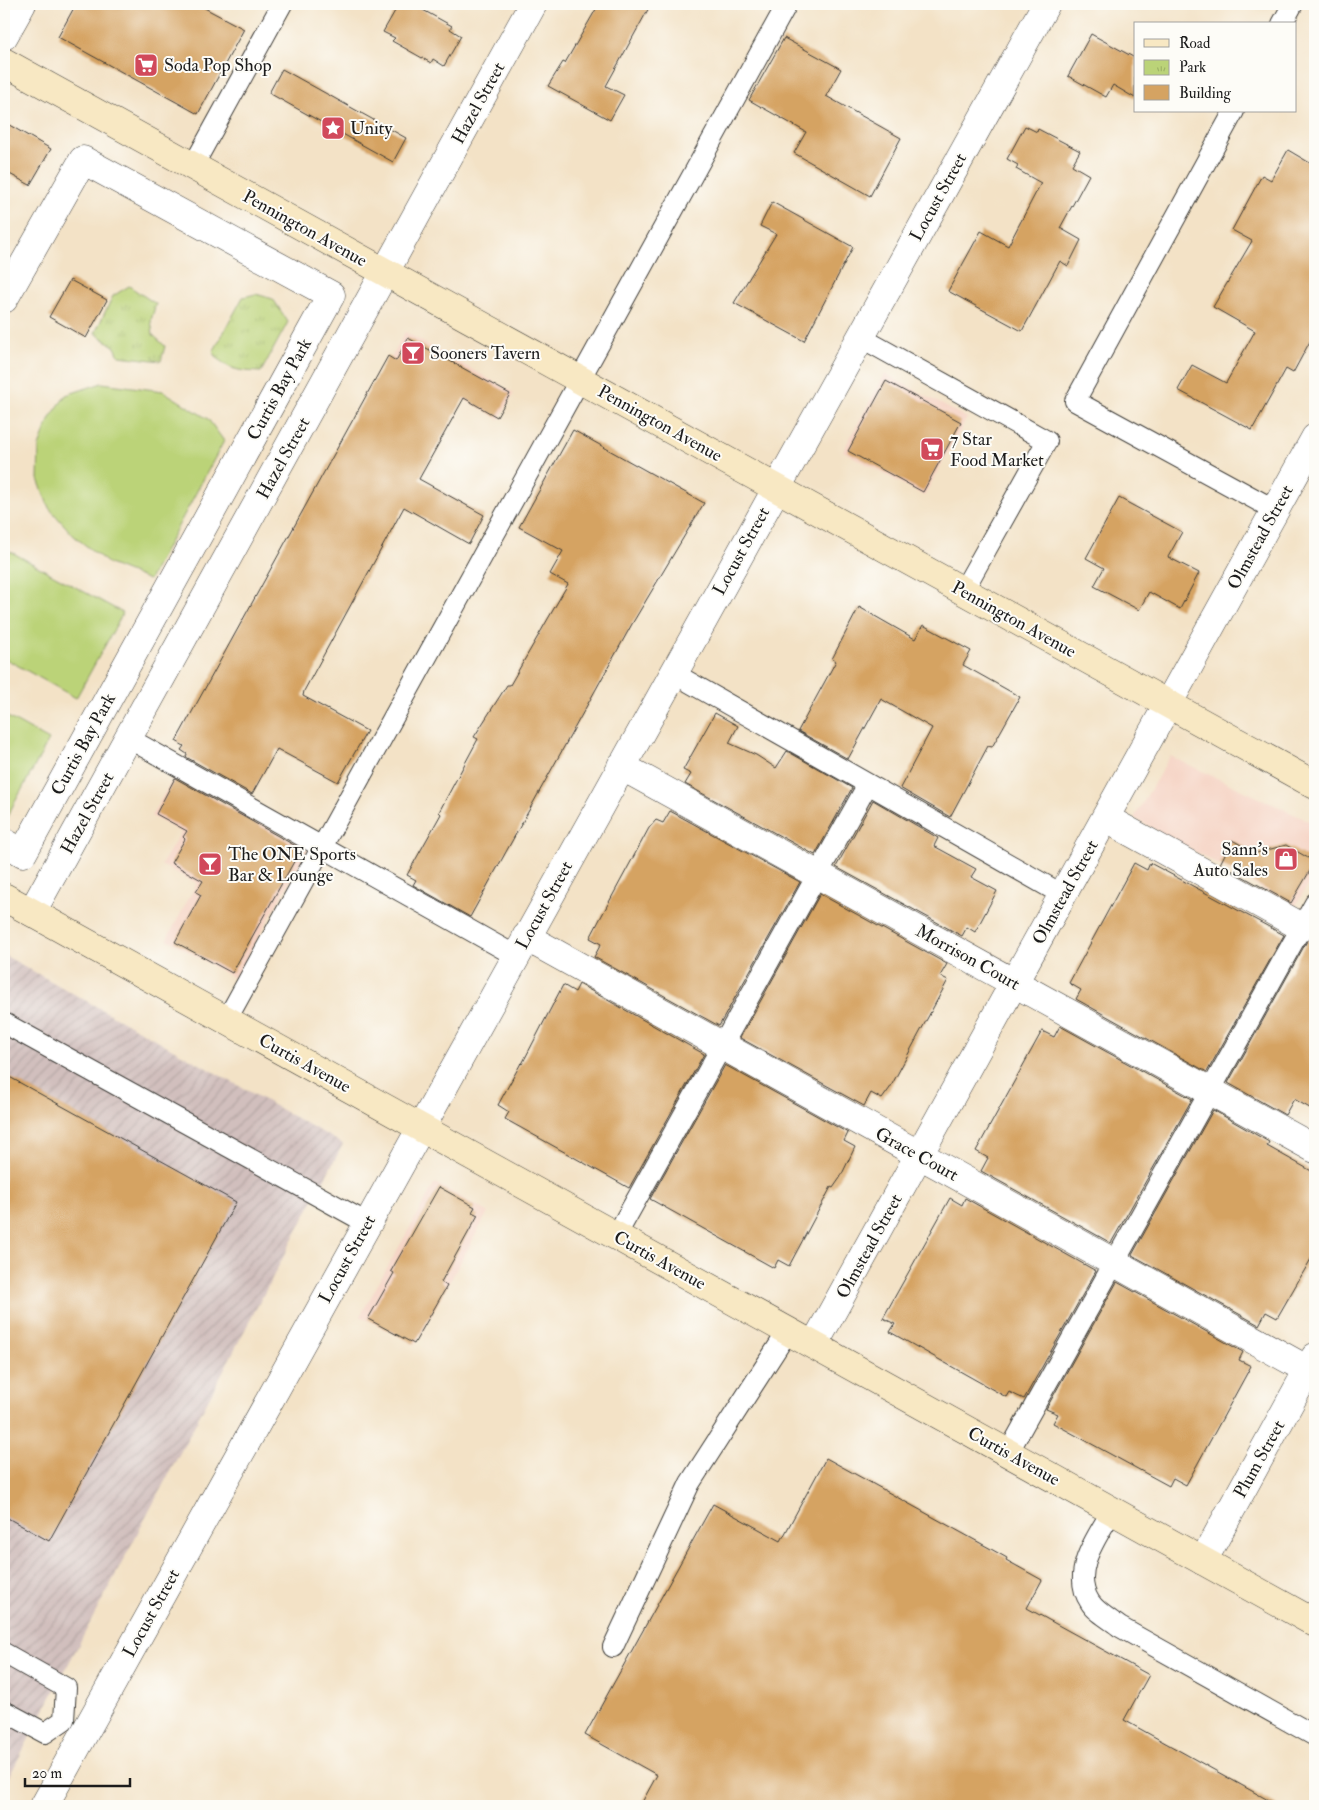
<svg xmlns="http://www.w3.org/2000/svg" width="1319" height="1810" font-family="'IM FELL Double Pica',serif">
	<defs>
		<pattern id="industrial-furrows" width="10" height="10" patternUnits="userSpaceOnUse" patternTransform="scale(1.25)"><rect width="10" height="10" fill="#d1bfbd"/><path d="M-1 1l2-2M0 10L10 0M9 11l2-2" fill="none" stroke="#b3a4a2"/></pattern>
		<pattern id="park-tufts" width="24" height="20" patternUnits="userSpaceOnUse" patternTransform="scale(1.25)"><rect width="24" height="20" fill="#bbd378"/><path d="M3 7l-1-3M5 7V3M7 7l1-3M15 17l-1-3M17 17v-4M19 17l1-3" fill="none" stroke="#a0b567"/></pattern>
	</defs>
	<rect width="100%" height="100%" fill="#fdfcf7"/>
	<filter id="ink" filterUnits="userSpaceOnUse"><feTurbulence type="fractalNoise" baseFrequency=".02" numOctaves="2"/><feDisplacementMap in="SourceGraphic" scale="10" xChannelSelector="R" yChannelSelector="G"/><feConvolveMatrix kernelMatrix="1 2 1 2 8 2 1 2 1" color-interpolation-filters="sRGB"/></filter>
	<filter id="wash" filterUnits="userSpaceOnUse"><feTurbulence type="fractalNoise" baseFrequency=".0096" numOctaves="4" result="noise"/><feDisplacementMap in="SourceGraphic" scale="20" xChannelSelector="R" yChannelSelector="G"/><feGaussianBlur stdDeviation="1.12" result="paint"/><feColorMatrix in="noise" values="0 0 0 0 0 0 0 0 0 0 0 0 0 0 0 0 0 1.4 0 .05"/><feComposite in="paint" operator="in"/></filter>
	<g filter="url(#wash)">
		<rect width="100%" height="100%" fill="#f3e2c6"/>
		<!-- built -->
		<path fill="#f5d2c2" d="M 405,332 L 514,393 L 499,419 L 391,358 Z
			M 885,374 L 967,418 L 924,496 L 843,451 Z
			M 1170,756 L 1315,824 L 1315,872 L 1295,907 L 1134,818 Z
			M 174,777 L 308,849 L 235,979 L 167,939 L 197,883 L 161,865 L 181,832 L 151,816 Z
			M 435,1183 L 488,1212 L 415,1345 L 360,1316 Z"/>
		<!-- industrial -->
		<path fill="url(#industrial-furrows)" d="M 4,955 L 343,1144 L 4,1786 Z"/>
		<!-- park -->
		<path fill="url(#park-tufts)" stroke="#6c784a" d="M 129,286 L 156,304 L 151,320 L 153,335 L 165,346 L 161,361 L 119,356 L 115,347 L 95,333 L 113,296 Z
			M 256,294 L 273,299 L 288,322 L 261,372 C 240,371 226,371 213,352 L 243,297 Z"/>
		<!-- pitch -->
		<path fill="#bbd378" stroke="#6c784a" d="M 102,383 L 163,391 L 208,419 L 224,441 L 149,580 L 109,564 L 74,536 L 49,508 L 38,479 L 39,446 L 50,418 L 66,395 Z
			M 4,548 L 123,613 L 76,698 L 4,658 Z
			M 4,715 L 49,740 L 4,822 Z"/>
		<g id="blocks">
			<!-- building -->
			<path fill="#d5a362" d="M 76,4 L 197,4 L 244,29 L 198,114 L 58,37 Z
				M 399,4 L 412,4 L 452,26 L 450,29 L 461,36 L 444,66 L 433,59 L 431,63 L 392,41 L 395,38 L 383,32 Z
				M 599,4 L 651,4 L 606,86 L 624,95 L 610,120 L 548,86 L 563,62 L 565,63 Z
				M 1091,34 L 1135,58 L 1135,98 L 1113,85 L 1106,97 L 1068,76 Z
				M 784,38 L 841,69 L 826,96 L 901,138 L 870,196 L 794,153 L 806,132 L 749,100 Z
				M 282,69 L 406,138 L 393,162 L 269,93 Z
				M 4,122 L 51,149 L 30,185 L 4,171 Z
				M 1025,126 L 1037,132 L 1038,129 L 1080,151 L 1072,165 L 1089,175 L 1060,228 L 1081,240 L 1068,266 L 1060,261 L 1022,331 L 948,291 L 981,231 L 1008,246 L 1041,183 L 1016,169 L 1018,165 L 1007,159 Z
				M 1288,150 L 1315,166 L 1315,332 L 1293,373 L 1286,369 L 1252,430 L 1178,390 L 1192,365 L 1226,383 L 1255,331 L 1213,307 L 1252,241 L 1232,230 L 1262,175 L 1271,180 Z
				M 772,202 L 853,247 L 804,341 L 734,303 L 776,234 L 760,226 Z
				M 70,280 L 107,300 L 86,338 L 49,317 Z
				M 408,338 L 510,394 L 497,417 L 464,398 L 419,479 L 484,515 L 469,544 L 404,507 L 304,691 L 303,696 L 367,731 L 338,782 L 277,749 L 252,794 L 186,757 L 187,754 L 181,750 L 184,746 L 176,741 L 388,356 L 396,361 Z
				M 886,381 L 961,422 L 923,492 L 848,451 Z
				M 573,430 L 704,503 L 632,624 L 470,917 L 413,885 L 416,880 L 407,875 L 441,814 L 439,812 L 478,739 L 474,737 L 507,685 L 510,685 L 568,584 L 550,574 L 563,551 L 519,527 Z
				M 1119,498 L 1182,532 L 1168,557 L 1199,573 L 1180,609 L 1149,592 L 1139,610 L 1094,586 L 1104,568 L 1086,558 Z
				M 859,607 L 915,639 L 923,625 L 971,651 L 963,665 L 1020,697 L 992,747 L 988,746 L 950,817 L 900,788 L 932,728 L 881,699 L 848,759 L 798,731 L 836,661 L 832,659 Z
				M 715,713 L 738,726 L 729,743 L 756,755 L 776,768 L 787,751 L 852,788 L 815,855 L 685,784 L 691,774 L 683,770 Z
				M 175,778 L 301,849 L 232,973 L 175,942 L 201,895 L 196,892 L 203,881 L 171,863 L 185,839 L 183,837 L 187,831 L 156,814 Z
				M 873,800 L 938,838 L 934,846 L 976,869 L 971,877 L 997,891 L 975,932 L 967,927 L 962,936 L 836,867 Z
				M 670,811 L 800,882 L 719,1026 L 594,957 L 601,944 L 590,938 L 601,917 L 649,828 L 656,820 L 663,823 Z
				M 1232,840 L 1256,853 L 1286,845 L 1315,862 L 1291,903 L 1220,864 Z
				M 1134,863 L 1147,870 L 1150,863 L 1284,935 L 1207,1072 L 1076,999 L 1081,990 L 1069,983 Z
				M 820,894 L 947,964 L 940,976 L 948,980 L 890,1088 L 882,1099 L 871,1093 L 864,1106 L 740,1038 Z
				M 1315,935 L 1315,1111 L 1294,1099 L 1285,1115 L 1228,1083 L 1307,941 Z
				M 579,984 L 704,1054 L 629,1188 L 505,1119 L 509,1112 L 498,1105 L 521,1063 L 522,1064 L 563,985 L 575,992 Z
				M 1060,1026 L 1192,1099 L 1111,1243 L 981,1171 L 988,1158 L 976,1151 L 1042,1031 L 1054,1037 Z
				M 725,1065 L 848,1133 L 844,1141 L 855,1147 L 840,1178 L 833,1188 L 831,1187 L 789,1266 L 778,1260 L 774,1268 L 650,1199 Z
				M 4,1074 L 236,1202 L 49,1541 L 4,1516 Z
				M 1213,1110 L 1269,1142 L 1267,1146 L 1315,1173 L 1315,1252 L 1277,1318 L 1266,1312 L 1259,1325 L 1132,1255 Z
				M 439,1187 L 475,1207 L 472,1212 L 478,1215 L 441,1282 L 447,1286 L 414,1344 L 368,1319 L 394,1273 L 391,1271 Z
				M 950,1198 L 962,1205 L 965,1198 L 1096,1271 L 1024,1399 L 1009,1392 L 1006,1397 L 890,1332 L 895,1324 L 883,1318 Z
				M 1117,1282 L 1243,1352 L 1239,1360 L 1251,1366 L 1186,1485 L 1173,1478 L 1169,1486 L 1077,1436 L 1053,1423 L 1058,1414 L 1046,1409 Z
				M 826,1458 L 991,1549 L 1007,1558 L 1006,1560 L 1042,1580 L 1027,1608 L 1149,1675 L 1124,1720 L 1279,1806 L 640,1806 L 657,1775 L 585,1735 L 713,1504 L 781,1541 Z"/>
		</g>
	</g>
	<g filter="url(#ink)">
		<use href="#blocks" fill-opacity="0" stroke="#3c3a36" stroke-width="1"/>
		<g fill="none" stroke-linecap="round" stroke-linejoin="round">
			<!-- service casing -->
			<g stroke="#3c3a36" stroke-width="22">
				<path id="service" d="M 1282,24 L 1293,4
					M 1234,111 L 1075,401 L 1275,510
					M 193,166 L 282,4
					M 860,337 L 1047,441 L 963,591
					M 673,673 L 1063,895
					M 128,738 L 516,956
					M 227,1019 L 787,4
					M 4,1023 L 367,1223
					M 616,1236 L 868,784
					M 1008,1453 L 1315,903
					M 1112,1511 C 1097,1537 1070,1572 1090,1602 C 1096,1612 1111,1620 1120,1627 L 1315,1736
					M 613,1647 L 690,1483 L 788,1331
					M 4,1653 L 66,1688 L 64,1720
					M 4,1711 L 45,1733 L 64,1720"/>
			</g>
			<!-- pedestrian casing -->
			<g stroke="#3c3a36" stroke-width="29">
				<path id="pedestrian" d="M 4,299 L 83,160 L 331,295 L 23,853 L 4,842"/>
			</g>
			<!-- minor casing -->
			<g stroke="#3c3a36" stroke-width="29">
				<path id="minor" d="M 4,36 L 22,4
					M 621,766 L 1315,1149
					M 1105,818 L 1302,927
					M 32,912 L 533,4
					M 526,937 L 1308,1370
					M 814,1345 L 1315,438
					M 1203,1561 L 1315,1357
					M 44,1806 L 1046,4"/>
			</g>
			<!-- secondary casing -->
			<g stroke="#3c3a36" stroke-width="29">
				<path id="secondary" d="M 4,62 L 1315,785
					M 4,897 L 1315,1623"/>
			</g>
			<!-- service -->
			<use href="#service" stroke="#fff" stroke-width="20"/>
			<!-- pedestrian -->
			<use href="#pedestrian" stroke="#fff" stroke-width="28"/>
			<!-- minor -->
			<use href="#minor" stroke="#fff" stroke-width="28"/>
			<!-- secondary -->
			<use href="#secondary" stroke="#f8e8c3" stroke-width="28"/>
		</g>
	</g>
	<!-- icons -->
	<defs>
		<g id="supermarket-square" transform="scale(1.25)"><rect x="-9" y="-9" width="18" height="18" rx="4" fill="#d1495b" stroke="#fdfcf7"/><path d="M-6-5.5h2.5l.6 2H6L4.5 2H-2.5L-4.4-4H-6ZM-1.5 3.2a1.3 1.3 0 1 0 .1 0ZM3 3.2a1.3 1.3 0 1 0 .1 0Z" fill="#fff"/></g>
		<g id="sight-square" transform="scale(1.25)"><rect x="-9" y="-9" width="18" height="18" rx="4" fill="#d1495b" stroke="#fdfcf7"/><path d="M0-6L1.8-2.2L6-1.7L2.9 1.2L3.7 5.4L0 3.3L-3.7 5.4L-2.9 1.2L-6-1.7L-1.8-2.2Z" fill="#fff"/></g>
		<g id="bar-square" transform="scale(1.25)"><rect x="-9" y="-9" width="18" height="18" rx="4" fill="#d1495b" stroke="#fdfcf7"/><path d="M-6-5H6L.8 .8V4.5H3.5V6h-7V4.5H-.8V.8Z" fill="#fff"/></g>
		<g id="shop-square" transform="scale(1.25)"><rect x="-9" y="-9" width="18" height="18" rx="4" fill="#d1495b" stroke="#fdfcf7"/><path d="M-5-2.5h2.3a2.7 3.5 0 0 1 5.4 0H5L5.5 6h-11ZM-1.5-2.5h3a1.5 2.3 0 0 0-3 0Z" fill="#fff"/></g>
	</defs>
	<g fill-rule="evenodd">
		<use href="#supermarket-square" x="146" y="65"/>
		<use href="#sight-square" x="333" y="128"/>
		<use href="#bar-square" x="413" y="353"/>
		<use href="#supermarket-square" x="932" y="449"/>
		<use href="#shop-square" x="1286" y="859"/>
		<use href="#bar-square" x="210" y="864"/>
	</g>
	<g text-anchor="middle" stroke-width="4" stroke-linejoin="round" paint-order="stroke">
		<!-- poi labels -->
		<g font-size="18" fill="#1c1c1c" stroke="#fdfcf7" text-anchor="start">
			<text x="164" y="71">Soda Pop Shop</text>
			<text x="350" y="134">Unity</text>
			<text x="430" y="359">Sooners Tavern</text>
			<text x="950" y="445">7 Star<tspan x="950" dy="21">Food Market</tspan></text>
			<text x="1268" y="855" text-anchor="end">Sann's<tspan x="1268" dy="21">Auto Sales</tspan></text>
			<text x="228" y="860">The ONE Sports<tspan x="228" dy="21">Bar &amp; Lounge</tspan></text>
		</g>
		<!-- street labels -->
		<g font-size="18" fill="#1c1c1c" stroke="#fdfcf7">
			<text transform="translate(478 103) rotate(-61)" y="6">Hazel Street</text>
			<text transform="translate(938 197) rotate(-61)" y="6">Locust Street</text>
			<text transform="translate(305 228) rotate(29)" y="6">Pennington Avenue</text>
			<text transform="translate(279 389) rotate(-61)" y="6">Curtis Bay Park</text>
			<text transform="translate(660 423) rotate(29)" y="6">Pennington Avenue</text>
			<text transform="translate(283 458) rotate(-61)" y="6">Hazel Street</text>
			<text transform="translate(1260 537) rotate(-61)" y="6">Olmstead Street</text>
			<text transform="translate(741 551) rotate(-61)" y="6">Locust Street</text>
			<text transform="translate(1014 619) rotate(29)" y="6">Pennington Avenue</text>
			<text transform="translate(83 744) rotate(-61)" y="6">Curtis Bay Park</text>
			<text transform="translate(87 813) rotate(-61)" y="6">Hazel Street</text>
			<text transform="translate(1065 892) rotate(-61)" y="6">Olmstead Street</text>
			<text transform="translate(544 905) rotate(-61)" y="6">Locust Street</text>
			<text transform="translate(968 957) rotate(29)" y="6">Morrison Court</text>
			<text transform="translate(305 1063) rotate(29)" y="6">Curtis Avenue</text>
			<text transform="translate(917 1154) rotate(29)" y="6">Grace Court</text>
			<text transform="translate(869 1246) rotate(-61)" y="6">Olmstead Street</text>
			<text transform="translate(347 1259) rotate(-61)" y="6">Locust Street</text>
			<text transform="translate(660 1260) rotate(29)" y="6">Curtis Avenue</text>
			<text transform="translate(1014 1456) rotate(29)" y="6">Curtis Avenue</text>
			<text transform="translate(1259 1459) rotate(-61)" y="6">Plum Street</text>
			<text transform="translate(151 1613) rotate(-61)" y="6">Locust Street</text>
		</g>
	</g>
	<!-- margin -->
	<rect width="1319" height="1810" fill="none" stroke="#fdfcf7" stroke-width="20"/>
	<!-- legend -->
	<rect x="1134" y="22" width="162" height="90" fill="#fdfcf7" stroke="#a3a29f"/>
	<rect x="1144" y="39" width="25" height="8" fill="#f8e8c3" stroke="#a3a29f"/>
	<text x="1179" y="48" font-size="15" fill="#1c1c1c">Road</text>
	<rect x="1144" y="60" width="25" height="15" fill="url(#park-tufts)" stroke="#a3a29f"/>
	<text x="1179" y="72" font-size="15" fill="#1c1c1c">Park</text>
	<rect x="1144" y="85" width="25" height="15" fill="#d5a362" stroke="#a3a29f"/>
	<text x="1179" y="98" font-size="15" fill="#1c1c1c">Building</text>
	<!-- scale -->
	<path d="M25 1778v8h105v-8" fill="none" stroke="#1c1c1c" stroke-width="2.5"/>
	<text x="32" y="1778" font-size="15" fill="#1c1c1c" stroke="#fdfcf7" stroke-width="4" paint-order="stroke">20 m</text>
</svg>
